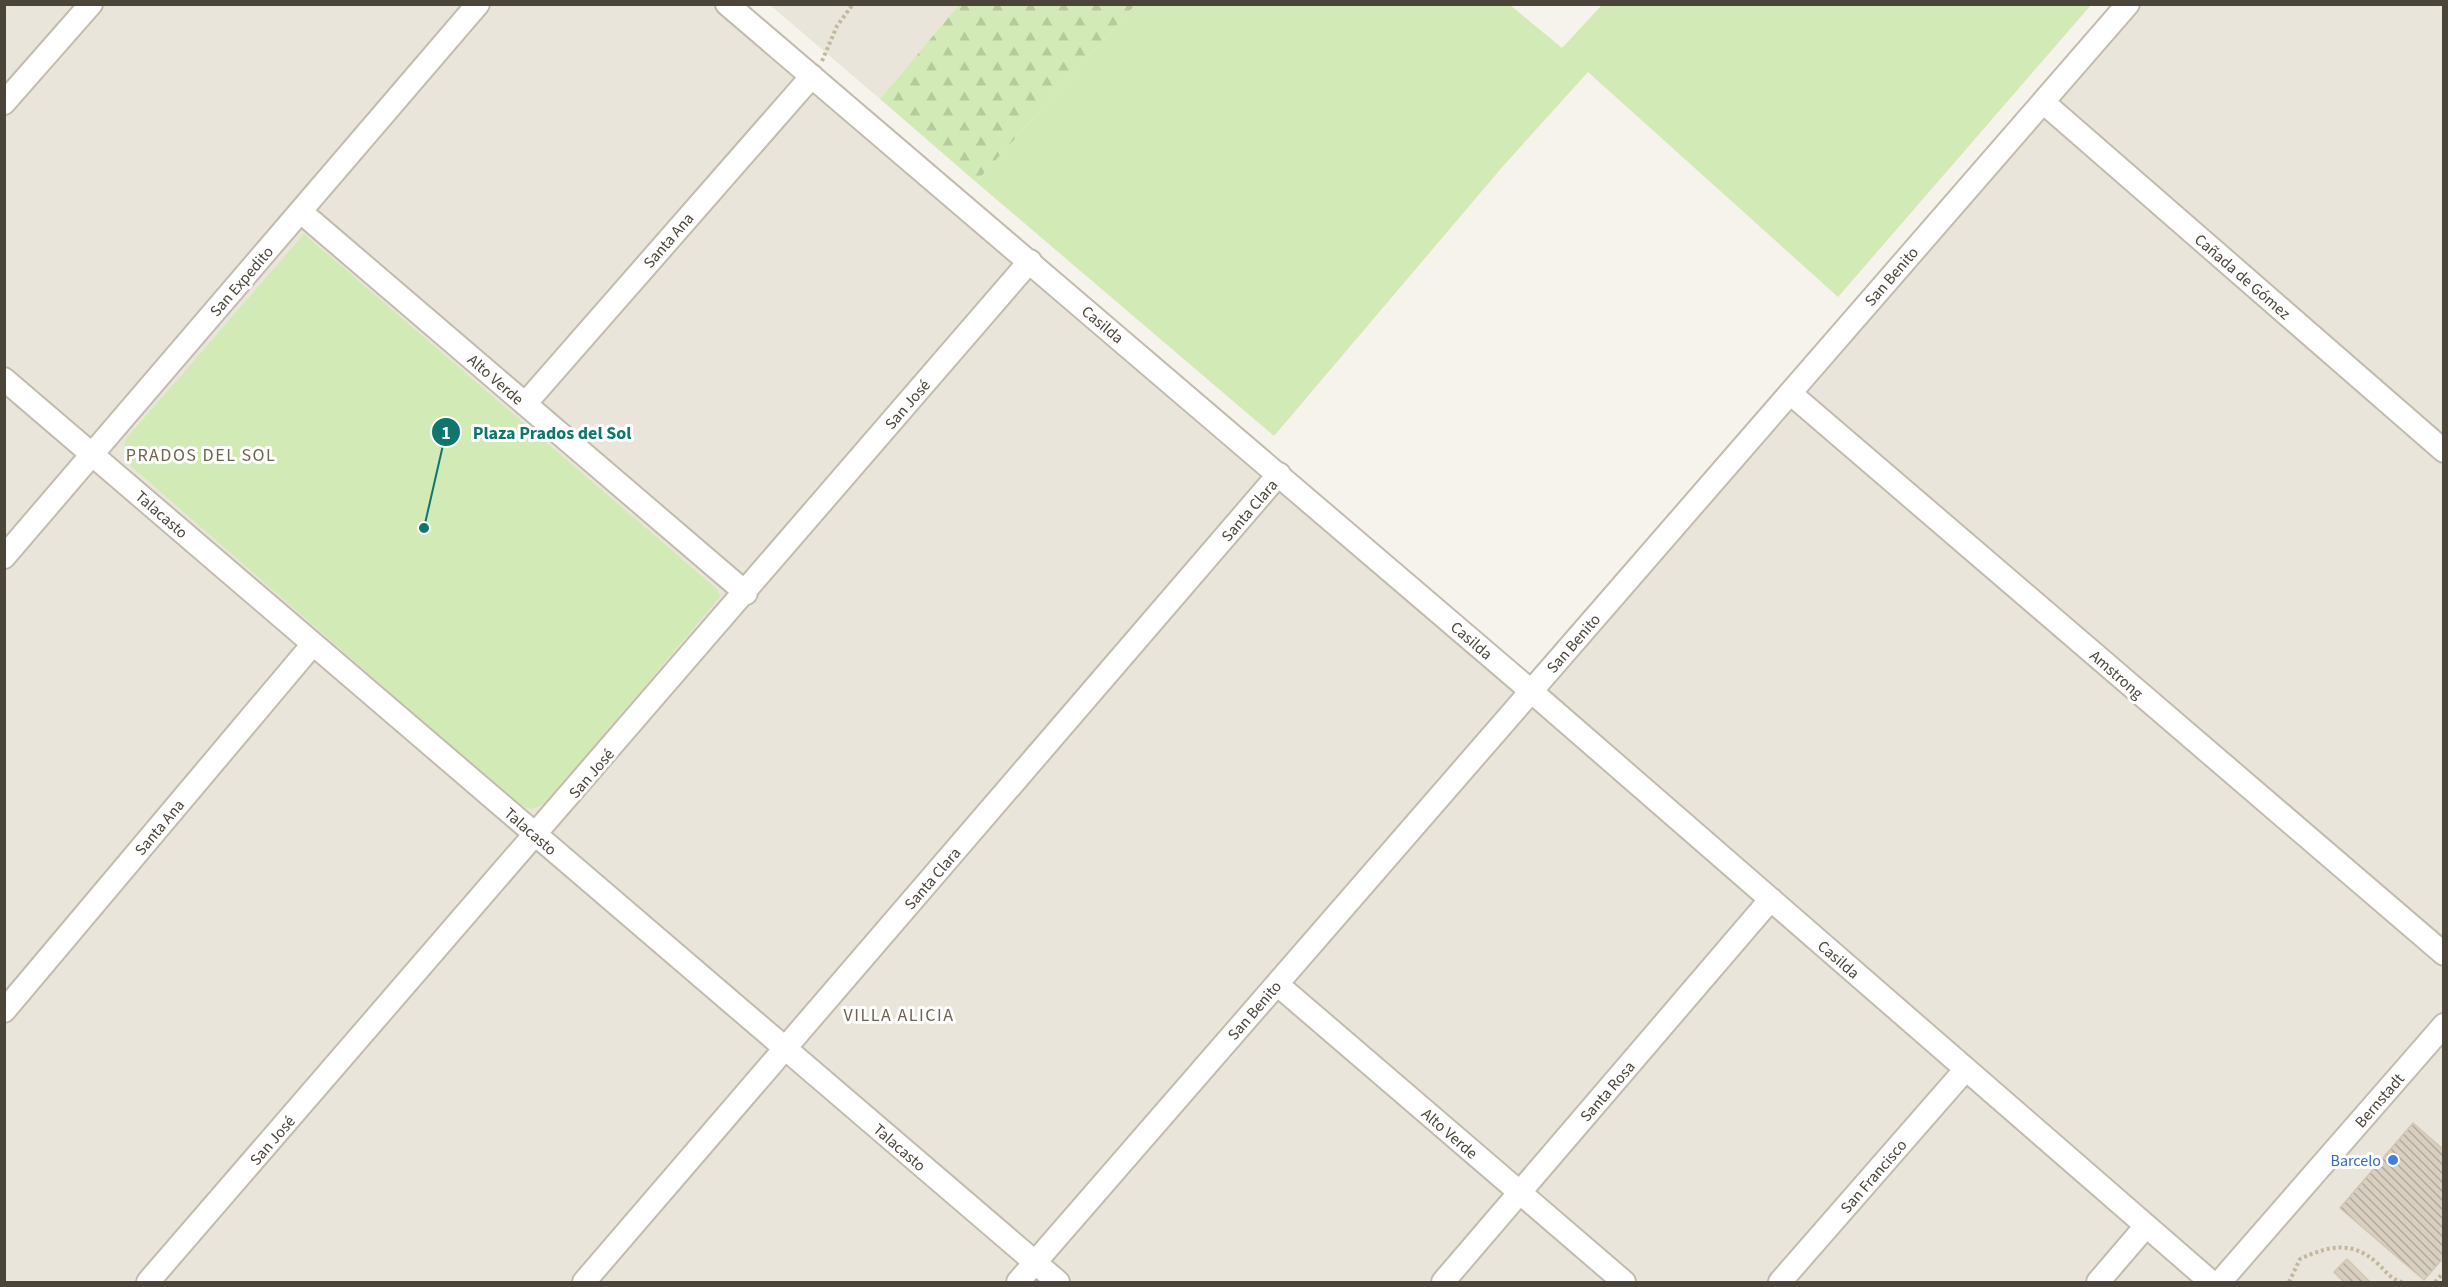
<svg xmlns="http://www.w3.org/2000/svg" width="2448" height="1287" font-family="'Source Sans 3',sans-serif">
	<defs>
		<pattern id="forest-firs" width="22" height="20" patternUnits="userSpaceOnUse" patternTransform="scale(1.5)"><rect width="22" height="20" fill="#d2eab5"/><path d="M5 1l3.5 6h-7zM16 11l3.5 6h-7z" fill="#b6ca9c"/></pattern>
		<pattern id="building-back-hatch" width="6" height="6" patternUnits="userSpaceOnUse" patternTransform="scale(1.5)"><rect width="6" height="6" fill="#d8cfc1"/><path d="M-1 5l2 2M0 0l6 6M5-1l2 2" fill="none" stroke="#b1aa9e"/></pattern>
	</defs>
	<rect width="100%" height="100%" fill="#f6f3ec"/>
	<!-- residential -->
	<path fill="#eae5da" d="M 5,5 L 727,5 L 1531,691 L 2128,5 L 2443,5 L 2443,1282 L 5,1282 Z
		M 770,5 L 960,5 L 880,99 Z"/>
	<!-- green -->
	<path fill="#d2eab5" d="M 1135,5 L 1510,5 L 1562,48 L 1602,5 L 2091,5 L 1838,297 L 1588,72 L 1504,165 L 1274,436 L 976,182 Z
		M 304,234 L 718,590 L 720,597 L 546,803 L 532,809 L 520,806 L 131,466 L 124,453 L 125,440 Z"/>
	<!-- forest -->
	<path fill="url(#forest-firs)" d="M 960,4 L 1135,5 L 976,182 L 880,99 Z"/>
	<!-- building -->
	<path fill="url(#building-back-hatch)" stroke="#d3c7b4" stroke-width="1.5" d="M 2413,1123 L 2444,1150 L 2444,1257 L 2424,1280 L 2340,1208 Z
		M 2347,1259 L 2370,1282 L 2344,1282 L 2334,1272 Z"/>
	<g fill="none" stroke-linecap="round" stroke-linejoin="round">
		<!-- minor casing -->
		<g stroke="#c2bbae" stroke-width="26">
			<path id="minor" d="M 727,4 L 1531,691 L 2211,1282
				M 2043,102 L 2444,451
				M 4,103 L 91,4
				M 301,212 L 746,593
				M 4,379 L 1058,1282
				M 1790,393 L 2444,954
				M 525,404 L 812,76
				M 4,557 L 478,4
				M 1277,984 L 1624,1282
				M 4,1011 L 313,644
				M 148,1282 L 1030,261
				M 584,1282 L 1279,474
				M 1018,1282 L 2128,4
				M 1443,1282 L 1771,899
				M 1780,1282 L 1966,1069
				M 2098,1282 L 2146,1226
				M 2220,1282 L 2444,1025"/>
		</g>
		<!-- path -->
		<path stroke="#c4b79f" stroke-width="4" stroke-dasharray="3 3" stroke-linecap="butt" d="M 822,61 L 837,26 L 853,4
			M 2289,1282 L 2300,1259 C 2328,1246 2352,1240 2377,1263 C 2386,1271 2390,1279 2402,1282
			M 2435,1282 L 2444,1272"/>
		<!-- minor -->
		<use href="#minor" stroke="#fff" stroke-width="22"/>
	</g>
	<!-- markers -->
	<circle fill="#3f7fe0" stroke="#fff" stroke-width="2" cx="2393" cy="1160" r="6"/>
	<g text-anchor="middle" stroke-width="6" stroke-linejoin="round" paint-order="stroke">
		<!-- street labels -->
		<g font-size="16" fill="#4b4439" stroke="#fff">
			<text transform="translate(668 240) rotate(-49)" y="6">Santa Ana</text>
			<text transform="translate(1891 276) rotate(-49)" y="6">San Benito</text>
			<text transform="translate(2243 276) rotate(41)" y="6">Cañada de Gómez</text>
			<text transform="translate(241 281) rotate(-49)" y="6">San Expedito</text>
			<text transform="translate(1103 324) rotate(40)" y="6">Casilda</text>
			<text transform="translate(496 379) rotate(41)" y="6">Alto Verde</text>
			<text transform="translate(907 404) rotate(-49)" y="6">San José</text>
			<text transform="translate(1249 510) rotate(-49)" y="6">Santa Clara</text>
			<text transform="translate(162 514) rotate(41)" y="6">Talacasto</text>
			<text transform="translate(1472 640) rotate(41)" y="6">Casilda</text>
			<text transform="translate(1573 643) rotate(-49)" y="6">San Benito</text>
			<text transform="translate(2117 674) rotate(41)" y="6">Amstrong</text>
			<text transform="translate(591 773) rotate(-49)" y="6">San José</text>
			<text transform="translate(159 827) rotate(-50)" y="6">Santa Ana</text>
			<text transform="translate(531 831) rotate(41)" y="6">Talacasto</text>
			<text transform="translate(932 878) rotate(-49)" y="6">Santa Clara</text>
			<text transform="translate(1839 959) rotate(41)" y="6">Casilda</text>
			<text transform="translate(1254 1010) rotate(-49)" y="6">San Benito</text>
			<text transform="translate(1607 1091) rotate(-49)" y="6">Santa Rosa</text>
			<text transform="translate(2379 1100) rotate(-49)" y="6">Bernstadt</text>
			<text transform="translate(1450 1133) rotate(41)" y="6">Alto Verde</text>
			<text transform="translate(272 1140) rotate(-49)" y="6">San José</text>
			<text transform="translate(900 1147) rotate(41)" y="6">Talacasto</text>
			<text transform="translate(1873 1176) rotate(-49)" y="6">San Francisco</text>
		</g>
		<!-- shop labels -->
		<g font-size="16" fill="#366cbe" stroke="#fff" text-anchor="end">
			<text x="2381" y="1166">Barcelo</text>
		</g>
		<!-- neighbourhood labels -->
		<g font-size="18" letter-spacing="1.5" fill="#6e6250" stroke="#fff">
			<text x="201" y="461">PRADOS DEL SOL</text>
			<text x="899" y="1021">VILLA ALICIA</text>
		</g>
	</g>
	<!-- callouts -->
	<path fill="none" stroke="#0f766e" stroke-width="2" d="M424 528L446 432"/>
	<g fill="#0f766e" stroke="#fff" stroke-width="2">
		<circle cx="424" cy="528" r="6"/>
		<circle cx="446" cy="432" r="15"/>
	</g>
	<g font-size="18" text-anchor="middle" font-weight="bold" fill="#fff">
		<text x="446" y="439">1</text>
	</g>
	<g font-size="18" text-anchor="middle" font-weight="bold" fill="#0f766e" stroke="#fff" stroke-width="6" stroke-linejoin="round" paint-order="stroke">
		<text x="552" y="439">Plaza Prados del Sol</text>
	</g>
	<!-- border -->
	<rect width="2448" height="1287" fill="none" stroke="#4b4439" stroke-width="12"/>
</svg>
